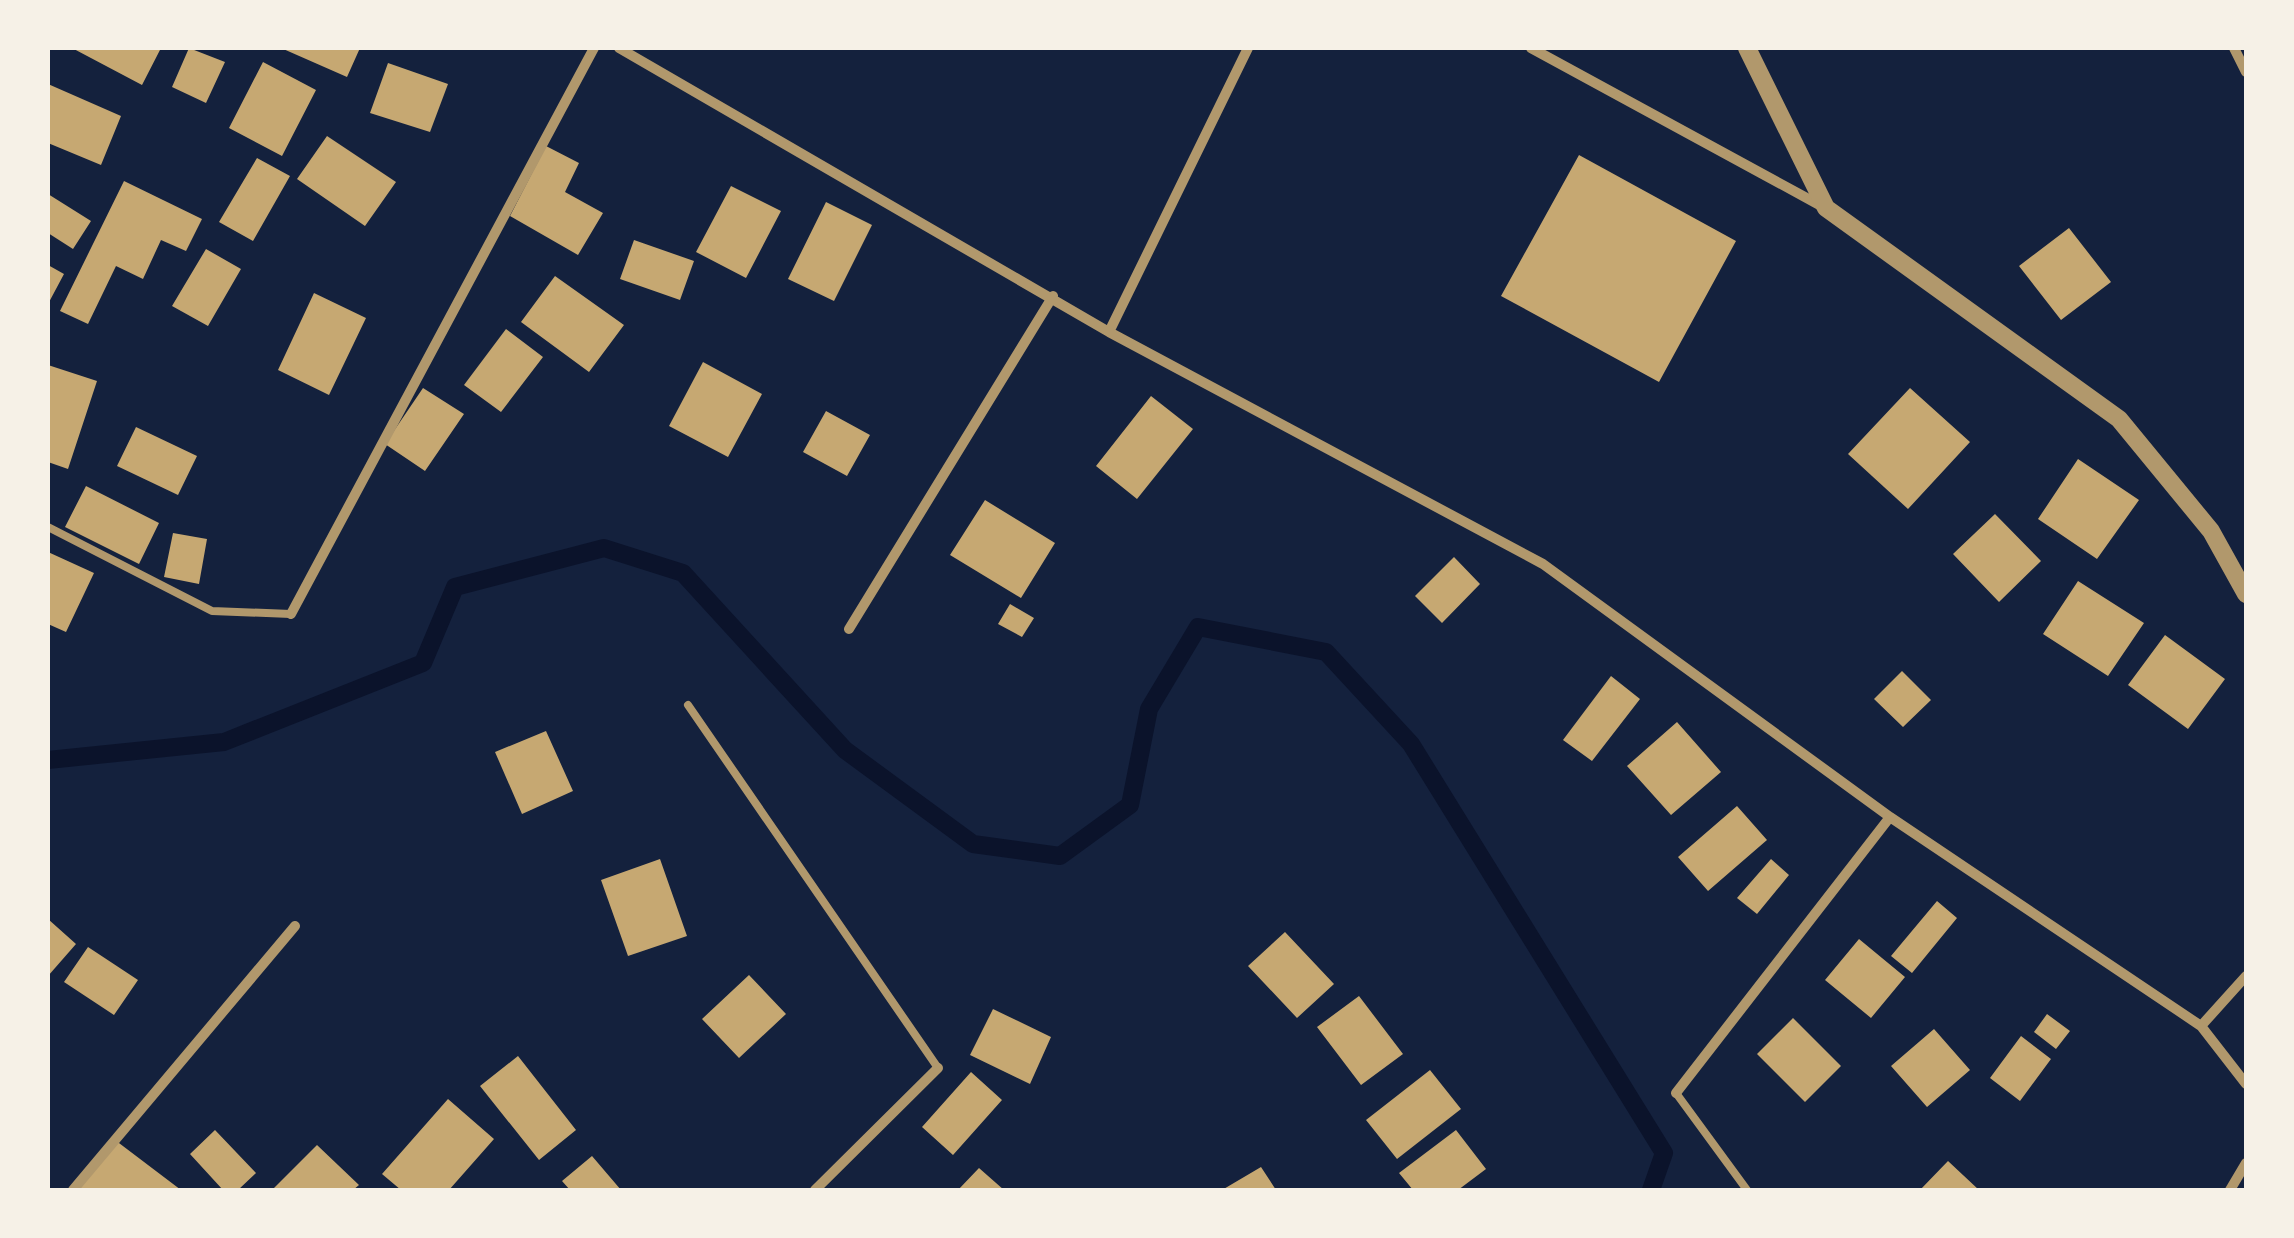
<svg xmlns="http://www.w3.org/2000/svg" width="2294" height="1238" font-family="Figtree,sans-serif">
	<rect width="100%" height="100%" fill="#14213d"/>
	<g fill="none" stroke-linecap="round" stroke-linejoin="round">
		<!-- stream -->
		<path stroke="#0b132b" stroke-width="18" d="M 48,760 L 224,742 L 423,663 L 455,587 L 604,548 L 683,573 L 845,750 L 973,844 L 1060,856 L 1130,805 L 1149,709 L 1198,627 L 1326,652 L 1411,744 L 1664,1153 L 1651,1190"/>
	</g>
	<!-- building -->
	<path fill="#c6a872" d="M 72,48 L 161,48 L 142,85 Z
		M 189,48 L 225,62 L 206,103 L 172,87 Z
		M 281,48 L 360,48 L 347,77 Z
		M 263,62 L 316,90 L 282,156 L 229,128 Z
		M 388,63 L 448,84 L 430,132 L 370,113 Z
		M 48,84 L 121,116 L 101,165 L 48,143 Z
		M 327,136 L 396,182 L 365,226 L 297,179 Z
		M 546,146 L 579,163 L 565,192 L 603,213 L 578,255 L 510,216 Z
		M 1579,155 L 1736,241 L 1659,382 L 1501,296 Z
		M 257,158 L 290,176 L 253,241 L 219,222 Z
		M 124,181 L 202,219 L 186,251 L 161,240 L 143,279 L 116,266 L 88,324 L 60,311 Z
		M 731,186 L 781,211 L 746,278 L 696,252 Z
		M 48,194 L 91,221 L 73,249 L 48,233 Z
		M 826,202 L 872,225 L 834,301 L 788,279 Z
		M 2069,228 L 2111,282 L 2061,320 L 2019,266 Z
		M 634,240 L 694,261 L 680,300 L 620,279 Z
		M 206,249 L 241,269 L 208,326 L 172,306 Z
		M 48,265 L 64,274 L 48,304 Z
		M 555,276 L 624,325 L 589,372 L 521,322 Z
		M 314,293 L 366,318 L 329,395 L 278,370 Z
		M 506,329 L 543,357 L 501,412 L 464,385 Z
		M 703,362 L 762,394 L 728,457 L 669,426 Z
		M 48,365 L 97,381 L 68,469 L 48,462 Z
		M 423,388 L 464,414 L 425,471 L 385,444 Z
		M 1910,388 L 1970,442 L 1908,509 L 1848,454 Z
		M 1151,396 L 1193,429 L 1137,499 L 1096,466 Z
		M 826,411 L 870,435 L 847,476 L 803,452 Z
		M 136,427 L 197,456 L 178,495 L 117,466 Z
		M 2078,459 L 2139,500 L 2097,559 L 2038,519 Z
		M 86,486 L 159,523 L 139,564 L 65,527 Z
		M 985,500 L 1055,543 L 1021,598 L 950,555 Z
		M 1995,514 L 2041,561 L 1999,602 L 1953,554 Z
		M 173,533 L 207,539 L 199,584 L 164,577 Z
		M 48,552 L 94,573 L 66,632 L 48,624 Z
		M 1454,557 L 1480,584 L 1442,623 L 1415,596 Z
		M 2078,581 L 2144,623 L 2108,676 L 2043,634 Z
		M 1010,604 L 1034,618 L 1022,637 L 998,624 Z
		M 2165,635 L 2225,679 L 2188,729 L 2128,685 Z
		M 1902,671 L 1931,700 L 1903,727 L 1874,699 Z
		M 1611,676 L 1640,699 L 1592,761 L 1563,740 Z
		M 1677,722 L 1721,772 L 1671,815 L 1627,766 Z
		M 546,731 L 573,791 L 522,814 L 495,752 Z
		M 1737,806 L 1767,840 L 1708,891 L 1678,857 Z
		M 660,859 L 687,936 L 628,956 L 601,880 Z
		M 1771,859 L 1789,875 L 1757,914 L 1737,898 Z
		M 1937,901 L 1957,918 L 1912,973 L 1891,956 Z
		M 48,919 L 76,944 L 48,976 Z
		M 1285,932 L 1334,984 L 1297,1018 L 1248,966 Z
		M 1859,939 L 1905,977 L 1871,1018 L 1825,980 Z
		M 88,947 L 138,980 L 114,1015 L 64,982 Z
		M 749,975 L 786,1014 L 739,1058 L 702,1019 Z
		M 1359,996 L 1403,1054 L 1361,1085 L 1317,1027 Z
		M 993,1009 L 1051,1037 L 1030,1084 L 970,1055 Z
		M 2047,1014 L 2070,1031 L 2056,1049 L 2034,1032 Z
		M 1793,1018 L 1841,1066 L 1805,1102 L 1757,1054 Z
		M 1934,1029 L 1970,1070 L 1927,1107 L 1891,1066 Z
		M 2021,1036 L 2051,1059 L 2020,1101 L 1990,1078 Z
		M 518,1056 L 576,1130 L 539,1160 L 480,1086 Z
		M 1430,1070 L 1461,1109 L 1397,1159 L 1366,1120 Z
		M 971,1072 L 1002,1100 L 953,1155 L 922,1127 Z
		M 448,1099 L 494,1139 L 449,1190 L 401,1190 L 382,1174 Z
		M 215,1130 L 256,1173 L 238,1190 L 223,1190 L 190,1154 Z
		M 1456,1130 L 1486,1169 L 1458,1190 L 1413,1190 L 1399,1173 Z
		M 115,1140 L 181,1190 L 77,1190 Z
		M 317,1145 L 359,1185 L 353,1190 L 272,1190 Z
		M 592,1156 L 621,1190 L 570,1190 L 562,1181 Z
		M 1948,1161 L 1979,1190 L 1920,1190 Z
		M 1261,1167 L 1276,1190 L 1222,1190 Z
		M 979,1168 L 1004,1190 L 958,1190 Z"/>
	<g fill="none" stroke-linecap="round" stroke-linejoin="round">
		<!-- service -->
		<path stroke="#b1986c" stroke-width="8" d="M 48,527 L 212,611 L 291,614
			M 688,705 L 938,1068
			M 1676,1093 L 1747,1190"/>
		<!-- minor -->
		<path stroke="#b1986c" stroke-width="10" d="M 619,48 L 1109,332 L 1543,564 L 1890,817 L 2201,1026
			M 1531,48 L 1825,208
			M 2234,48 L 2246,72
			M 1109,332 L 1248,48
			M 291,614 L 594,48
			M 849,629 L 1053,296
			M 2246,976 L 2201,1026 L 2246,1084
			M 1676,1093 L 1890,817
			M 73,1190 L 295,926
			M 815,1190 L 938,1068
			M 2230,1190 L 2246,1163"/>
		<!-- tertiary -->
		<path stroke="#b1986c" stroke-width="18" d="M 1747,48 L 1826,208 L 2119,419 L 2211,531 L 2246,594"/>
	</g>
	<!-- border -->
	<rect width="2294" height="1238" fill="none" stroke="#f6f1e7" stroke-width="100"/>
</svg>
